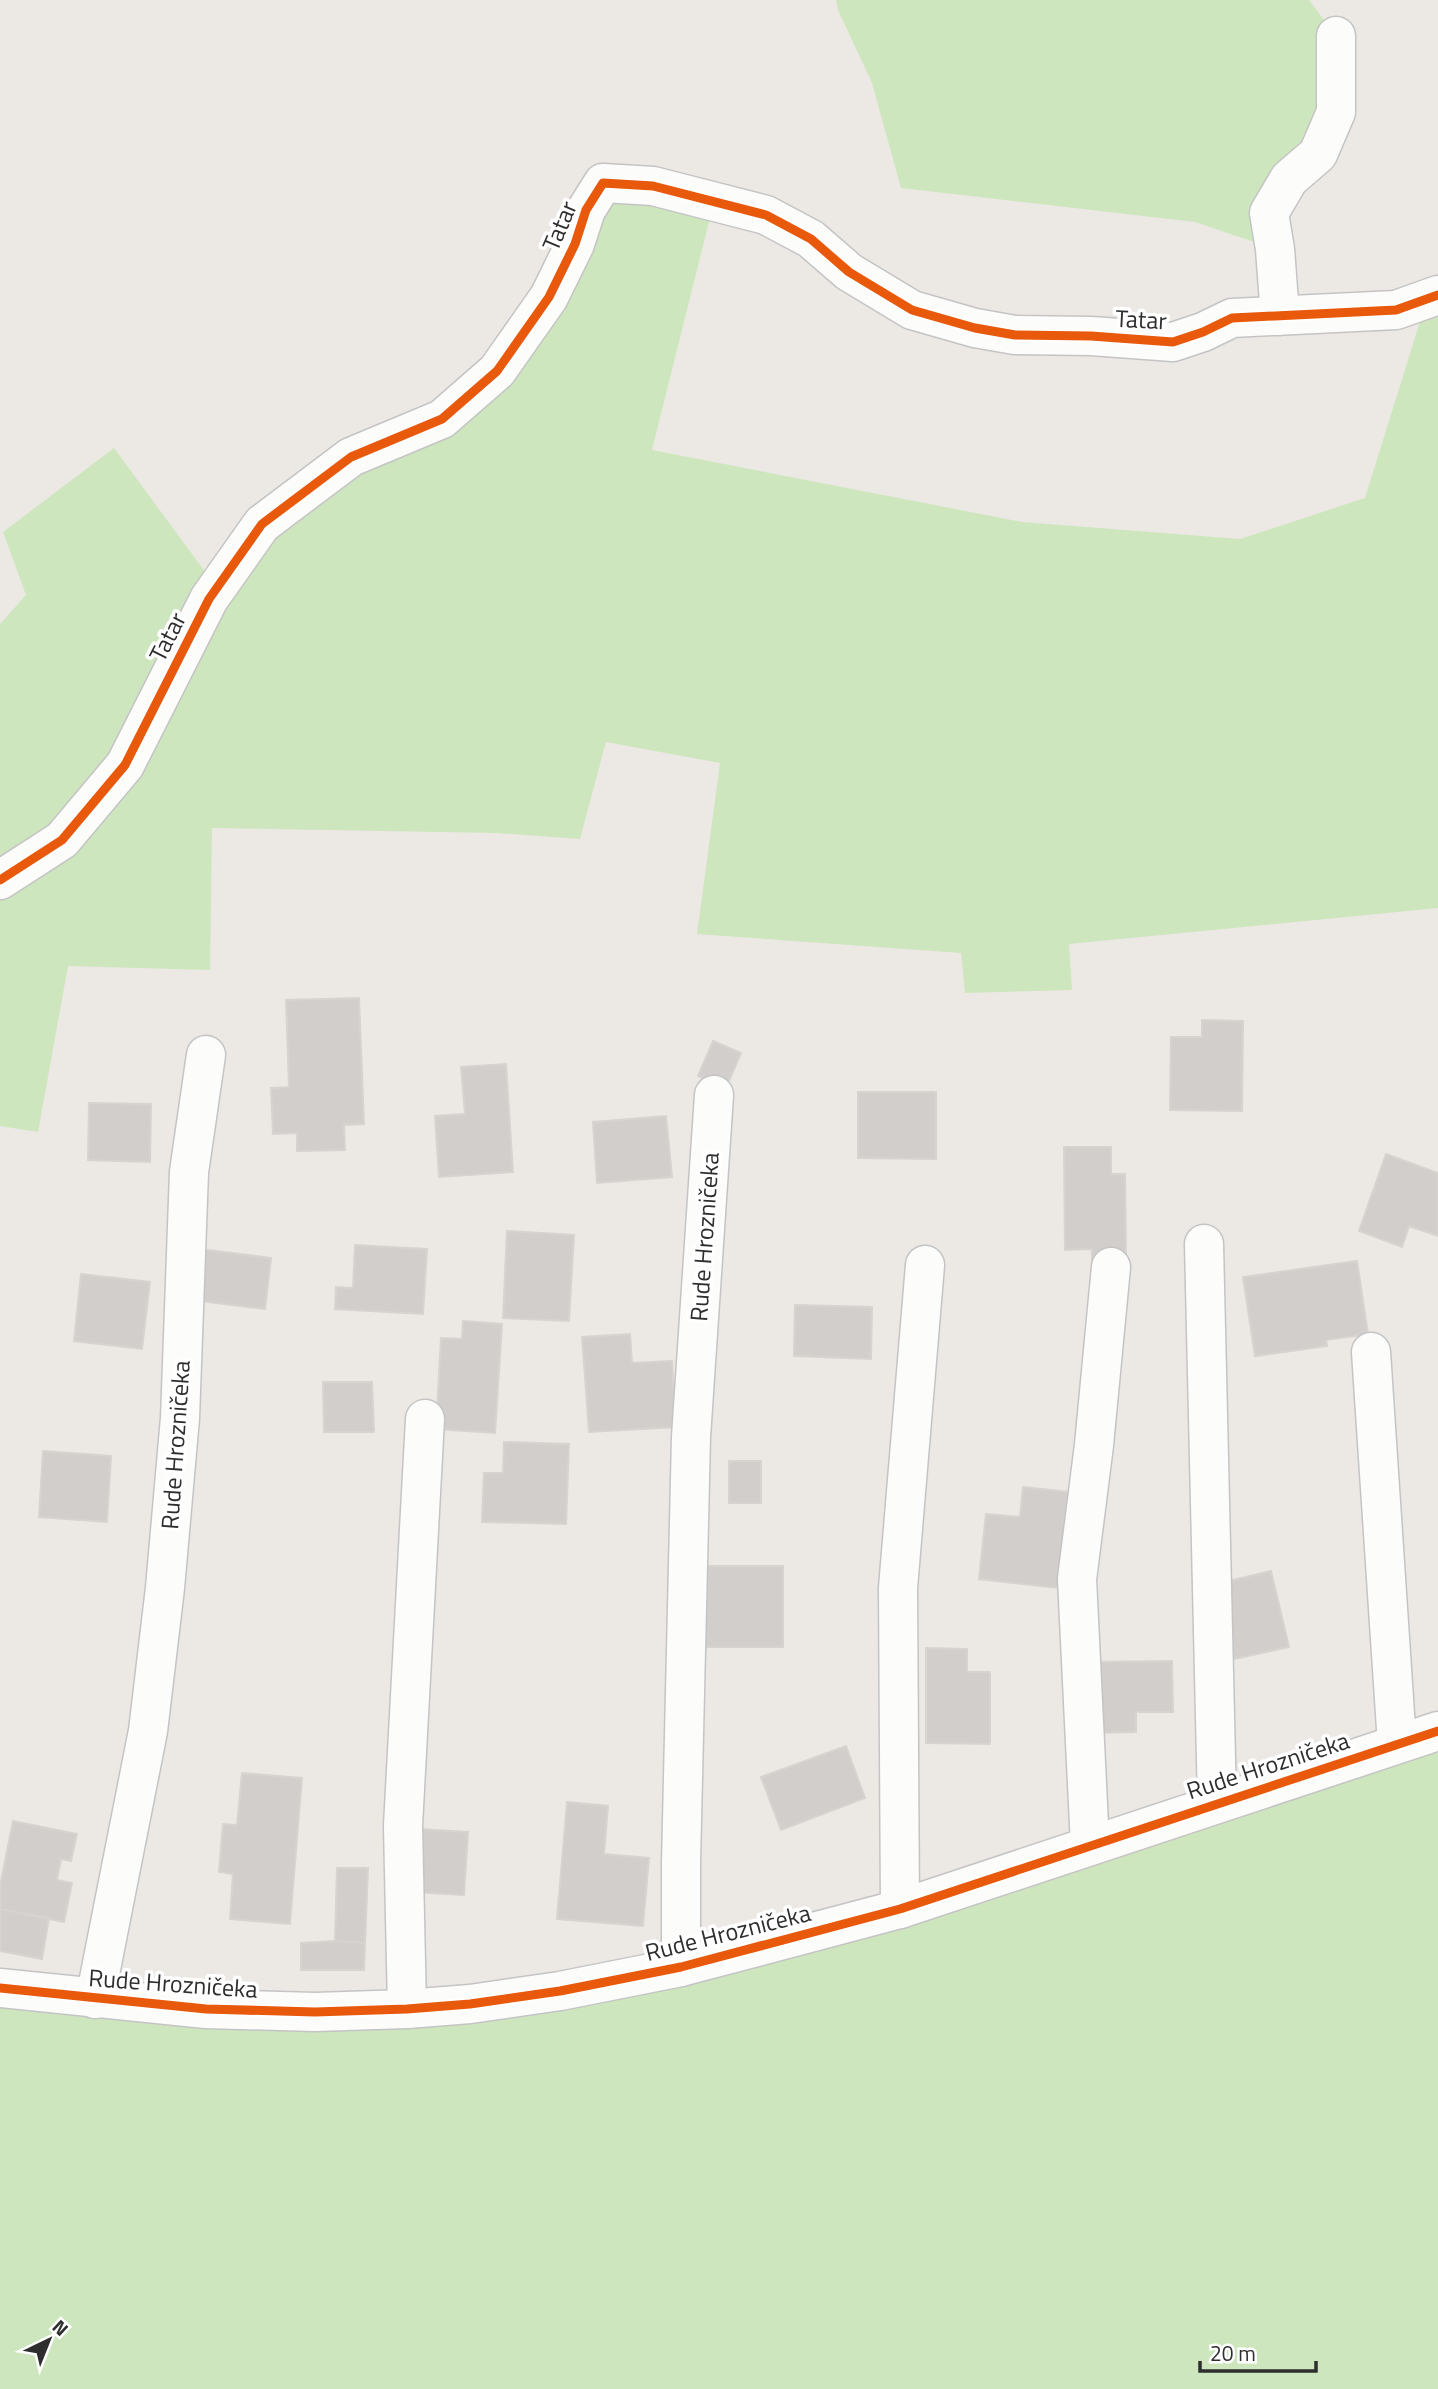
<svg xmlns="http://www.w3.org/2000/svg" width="1438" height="2389" font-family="'Titillium Web',sans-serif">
	<rect width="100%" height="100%" fill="#ece8e4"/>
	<!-- green -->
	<path fill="#cee6be" d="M 836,0 L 1309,0 L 1336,36 L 1338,74 L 1289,179 L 1275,249 L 1195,222 L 901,188 L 872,83 L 838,10 Z
		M 603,183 L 714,202 L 652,450 L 1022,522 L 1240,539 L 1365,498 L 1427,299 L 1438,295 L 1438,908 L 1069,944 L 1072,990 L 965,993 L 961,953 L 697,934 L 720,763 L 606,742 L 580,839 L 496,833 L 212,828 L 210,970 L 68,966 L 38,1132 L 0,1126 L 0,624 L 26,595 L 3,532 L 114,448 L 217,588 L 262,524 L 497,371 Z
		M 1438,1738 L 1438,2389 L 0,2389 L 0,1989 L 471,2011 Z"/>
	<!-- building -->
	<path fill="#d1cecb" stroke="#d7d4d0" stroke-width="2" d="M 359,998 L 364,1124 L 344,1125 L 345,1150 L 297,1151 L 297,1133 L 273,1134 L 271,1088 L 289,1087 L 286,1000 Z
		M 1202,1020 L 1243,1021 L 1242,1111 L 1170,1110 L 1171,1037 L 1202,1037 Z
		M 713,1041 L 741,1053 L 726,1088 L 698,1076 Z
		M 506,1064 L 513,1172 L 439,1177 L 435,1116 L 465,1114 L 461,1067 Z
		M 858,1092 L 936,1092 L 936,1159 L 858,1158 Z
		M 89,1103 L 151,1104 L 150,1162 L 88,1160 Z
		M 666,1116 L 672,1177 L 597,1183 L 593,1122 Z
		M 1064,1147 L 1111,1147 L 1111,1174 L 1125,1174 L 1126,1265 L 1092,1265 L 1092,1249 L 1065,1250 Z
		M 1386,1154 L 1438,1173 L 1438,1236 L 1409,1226 L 1402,1247 L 1359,1231 Z
		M 507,1231 L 574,1235 L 569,1321 L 503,1318 Z
		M 355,1245 L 427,1249 L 423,1314 L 335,1309 L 336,1287 L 353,1288 Z
		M 199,1249 L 271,1258 L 265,1309 L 192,1300 Z
		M 1357,1261 L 1368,1334 L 1326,1340 L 1327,1346 L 1255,1356 L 1243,1277 Z
		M 81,1274 L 150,1282 L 142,1349 L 74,1341 Z
		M 795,1305 L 872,1307 L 871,1359 L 794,1356 Z
		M 463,1321 L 502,1324 L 495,1433 L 436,1429 L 441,1338 L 462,1339 Z
		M 630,1334 L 632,1363 L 672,1361 L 676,1427 L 589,1432 L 582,1337 Z
		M 323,1382 L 372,1382 L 374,1432 L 324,1432 Z
		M 504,1442 L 569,1444 L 566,1524 L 482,1522 L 484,1473 L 503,1473 Z
		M 43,1451 L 111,1456 L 107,1522 L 39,1517 Z
		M 729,1461 L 761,1461 L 761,1503 L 729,1503 Z
		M 1023,1487 L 1068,1492 L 1058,1588 L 979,1579 L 986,1514 L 1020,1517 Z
		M 705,1566 L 783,1566 L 783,1647 L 706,1647 Z
		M 1271,1571 L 1289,1647 L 1229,1660 L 1212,1585 Z
		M 926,1648 L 967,1649 L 967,1672 L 990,1672 L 990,1744 L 926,1743 Z
		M 1172,1661 L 1173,1712 L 1136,1712 L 1136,1732 L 1089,1733 L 1089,1662 Z
		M 846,1746 L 865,1798 L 781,1830 L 761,1777 Z
		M 242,1773 L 302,1778 L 290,1924 L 230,1919 L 233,1874 L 219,1872 L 223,1824 L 237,1825 Z
		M 567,1802 L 608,1806 L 604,1854 L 649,1858 L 643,1926 L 557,1919 Z
		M 13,1821 L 77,1834 L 71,1861 L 61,1859 L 57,1880 L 72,1883 L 64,1922 L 0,1909 L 0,1886 Z
		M 417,1829 L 468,1832 L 464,1895 L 413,1892 Z
		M 337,1868 L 368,1868 L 365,1943 L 335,1941 Z
		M 0,1909 L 49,1918 L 42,1959 L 0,1951 Z
		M 335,1941 L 365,1943 L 364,1970 L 301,1970 L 301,1943 Z"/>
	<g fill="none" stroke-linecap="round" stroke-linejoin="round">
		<!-- minor casing -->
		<g stroke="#c5c4c5" stroke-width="41">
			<path id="minor" d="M 1280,316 L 1275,249 L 1269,213 L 1289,179 L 1318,154 L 1336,112 L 1336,36
				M 0,880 L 62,840 L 125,765 L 209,599 L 262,524 L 351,457 L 442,419 L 497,371 L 549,297 L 575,244 L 586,210 L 603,183 L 653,186 L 766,215 L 811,239 L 849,272 L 912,310 L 975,328 L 1015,335 L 1091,336 L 1173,342 L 1203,332 L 1232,318 L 1396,310 L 1438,295
				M 1204,1244 L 1217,1803
				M 1371,1352 L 1397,1744
				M 1090,1845 L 1077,1579 L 1094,1445 L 1111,1267
				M 900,1909 L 898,1588 L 925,1265
				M 681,1967 L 681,1863 L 691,1437 L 714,1095
				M 95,1999 L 148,1731 L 165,1588 L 180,1418 L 189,1172 L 206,1055
				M 407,2009 L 403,1826 L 425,1419"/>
		</g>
		<!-- tertiary casing -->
		<g stroke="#c5c4c5" stroke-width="41">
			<path id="tertiary" d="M 0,1988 L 206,2009 L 315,2012 L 407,2009 L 470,2004 L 560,1991 L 681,1967 L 900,1909 L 1438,1731"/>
		</g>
		<!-- minor -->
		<use href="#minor" stroke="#fcfcfb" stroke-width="38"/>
		<!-- tertiary -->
		<use href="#tertiary" stroke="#fcfcfb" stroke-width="38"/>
		<!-- cycleway casing -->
		<g stroke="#fff" stroke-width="13">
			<path id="cycleway" d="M 0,880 L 62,840 L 125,765 L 209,599 L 262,524 L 351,457 L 442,419 L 497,371 L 549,297 L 575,244 L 586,210 L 603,183 L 653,186 L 766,215 L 811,239 L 849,272 L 912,310 L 975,328 L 1015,335 L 1091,336 L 1173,342 L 1203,332 L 1232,318 L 1396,310 L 1438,295
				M 0,1988 L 206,2009 L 315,2012 L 407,2009 L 470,2004 L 560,1991 L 681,1967 L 900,1909 L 1438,1731"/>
		</g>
		<!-- cycleway -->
		<use href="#cycleway" stroke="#e8590c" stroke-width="9"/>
	</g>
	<g text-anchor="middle" stroke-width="7" stroke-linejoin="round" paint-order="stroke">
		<!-- street labels -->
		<g font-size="24" fill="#2e2e2e" stroke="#fff">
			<text transform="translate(560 226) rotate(-67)" y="8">Tatar</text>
			<text transform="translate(1141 320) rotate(3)" y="8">Tatar</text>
			<text transform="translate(168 637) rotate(-63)" y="8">Tatar</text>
			<text transform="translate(705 1237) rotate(-86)" y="8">Rude Hrozničeka</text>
			<text transform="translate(176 1445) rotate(-86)" y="8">Rude Hrozničeka</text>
			<text transform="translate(1268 1766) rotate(-18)" y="8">Rude Hrozničeka</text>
			<text transform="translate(728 1933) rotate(-14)" y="8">Rude Hrozničeka</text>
			<text transform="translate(173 1984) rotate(4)" y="8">Rude Hrozničeka</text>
		</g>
	</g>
	<!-- north arrow -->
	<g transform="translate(49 2340) rotate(43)" stroke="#ffffff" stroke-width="5" paint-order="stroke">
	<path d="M0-5L12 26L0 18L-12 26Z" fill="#2e2e2e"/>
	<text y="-10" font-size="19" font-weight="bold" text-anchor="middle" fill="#2e2e2e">N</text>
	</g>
	<!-- scale -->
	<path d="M1200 2361v10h116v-10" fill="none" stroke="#2e2e2e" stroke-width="3.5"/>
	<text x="1210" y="2361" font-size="21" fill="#2e2e2e" stroke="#ffffff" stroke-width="5" paint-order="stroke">20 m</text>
</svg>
